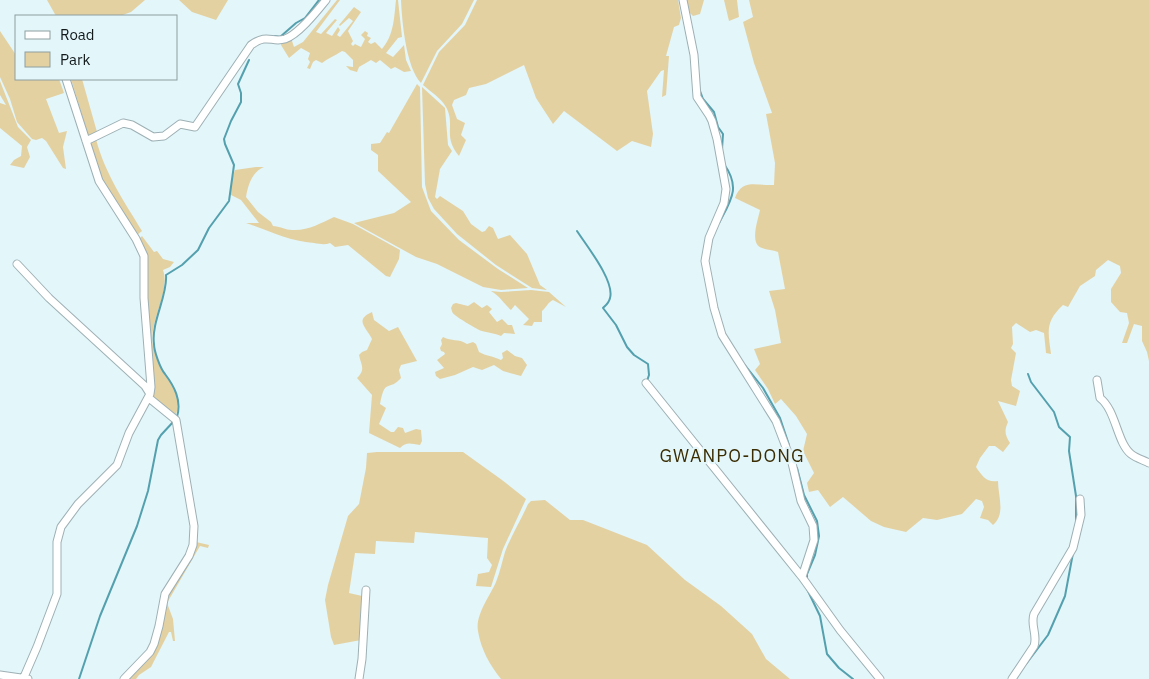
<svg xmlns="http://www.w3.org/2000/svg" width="1149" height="679" font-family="'IBM Plex Sans',sans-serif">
	<rect width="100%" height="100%" fill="#e3f6fa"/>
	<!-- green -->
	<path fill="#e4d1a2" d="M 47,0 L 145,0 L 131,12 L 120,16 L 56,16 Z
		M 179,0 L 228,0 L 216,20 L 192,12 Z
		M 337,0 L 340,0 L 316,32 L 321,34 L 335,19 L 337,20 L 326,33 L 332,36 L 338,27 L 340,30 L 337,35 L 340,37 L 353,21 L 349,18 L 340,26 L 339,25 L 354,7 L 361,12 L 348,31 L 353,41 L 351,44 L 353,46 L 355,44 L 361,47 L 365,39 L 361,35 L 365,31 L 368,33 L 367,36 L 371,38 L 368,42 L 371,44 L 375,42 L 382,49 C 394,35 394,18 396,0 L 398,0 L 402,37 L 398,38 L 386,53 L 393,57 L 404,45 L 406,60 L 411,71 L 404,72 L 395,67 L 391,69 L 380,60 L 376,63 L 371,60 L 359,67 L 357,72 L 350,70 L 346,66 L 353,67 L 353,60 L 345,52 L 342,51 C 335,56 328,58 322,63 L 316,60 L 313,62 L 310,69 L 307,68 L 310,62 L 308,59 L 310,53 L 301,48 L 289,58 L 281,45 L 281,41 L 291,38 L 294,47 L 303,42 Z
		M 401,0 L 474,0 L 462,24 L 437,51 L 421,83 C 406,67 402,22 401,0 Z
		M 477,0 L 678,0 L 681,18 L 679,25 L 674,27 L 666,56 L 669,56 L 666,95 L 662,97 L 664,70 L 661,71 L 647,91 L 653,134 L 651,147 L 632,141 L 617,151 L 564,111 L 553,124 L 536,98 L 524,65 L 486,84 L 469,88 L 466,95 L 454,100 L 452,105 L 457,119 L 465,123 L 461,135 L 466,140 L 459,156 C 442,136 456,125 446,107 C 441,98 431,92 423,85 L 439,52 L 465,25 Z
		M 686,0 L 704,0 L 700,14 L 693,16 L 688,11 Z
		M 724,0 L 737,0 L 739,17 L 729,21 Z
		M 749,0 L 1149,0 L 1149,361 L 1147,352 L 1142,341 L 1142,326 L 1134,324 L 1127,343 L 1122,343 L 1129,323 L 1127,313 L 1120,312 L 1111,302 L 1111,289 L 1121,273 L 1120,266 L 1108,260 L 1096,270 L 1095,276 L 1080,286 L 1068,307 L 1063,305 C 1045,322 1048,331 1051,354 L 1046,353 L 1044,333 L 1036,330 L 1030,332 L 1016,323 L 1012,327 L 1013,344 L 1011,348 L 1016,353 L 1011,380 L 1012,386 L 1020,391 L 1016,406 L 998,401 L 1008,422 C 1004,431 1005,435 1010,443 L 1003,452 L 995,446 L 989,446 L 980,458 L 976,467 C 982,476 987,483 998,481 C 998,496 1006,514 993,525 L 988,520 L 980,518 L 984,507 L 982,501 L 976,499 L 962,514 L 937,520 L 923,518 L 906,532 L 884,527 L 871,521 L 843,497 L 830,507 L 818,490 L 809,492 L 807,483 L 814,473 L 803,451 L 807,434 L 796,416 L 781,399 L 775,404 L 768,389 L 755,370 L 760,364 L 754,349 L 781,343 L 775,310 L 769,291 L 785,289 L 778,252 C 773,250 767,250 762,248 C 749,244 758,220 760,210 L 735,198 C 742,178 757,186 774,185 L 775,163 L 766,114 L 772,113 L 754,63 L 743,22 L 753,17 Z
		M 0,31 L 16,55 L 16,79 L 59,79 L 64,93 L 46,99 L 59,133 L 67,131 L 63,147 L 66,169 L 63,168 L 46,141 L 42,138 L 36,140 L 32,139 L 17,122 L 10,99 L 0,77 Z
		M 71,79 L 82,79 L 97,132 L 89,138 Z
		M 0,81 L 18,127 L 31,140 L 27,147 L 30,157 L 24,168 L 10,165 L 14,160 L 21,156 L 22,146 L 0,128 L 0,103 L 6,105 L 0,95 Z
		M 417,84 L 420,87 L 422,187 L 431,211 L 459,240 L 498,269 L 528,288 L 501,290 L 483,287 L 437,264 L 416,257 L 354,223 L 394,213 L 411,202 L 378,171 L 378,155 L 371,150 L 371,144 L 380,143 L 387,132 L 389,133 Z
		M 422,87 L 445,108 L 448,145 L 452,151 L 440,169 L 435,197 L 437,199 L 440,196 L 463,211 L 471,224 L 482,232 L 485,231 L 489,226 L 493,228 L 498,239 L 510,235 L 527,254 L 540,285 L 547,290 L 532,288 L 496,265 L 457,234 L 434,209 L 428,198 L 425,184 Z
		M 96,139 C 105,174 124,201 142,231 L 137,235 L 101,177 L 89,145 Z
		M 256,167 L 264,167 C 252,172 248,185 246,197 L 258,212 L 271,222 L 273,226 C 279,226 286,230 292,230 C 308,231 321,223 334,217 L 353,224 L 400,250 L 399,259 L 390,277 L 386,276 L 348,245 L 335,247 L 330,243 C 325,245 320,244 314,243 C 288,241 270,231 246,223 L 259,223 L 241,200 L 231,195 L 231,182 L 235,170 Z
		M 142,236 L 154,252 L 157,251 L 163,259 L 174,262 L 170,267 L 163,270 C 171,292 148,322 153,346 C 155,355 159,363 163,372 C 164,375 168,377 170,380 C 177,391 180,406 175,417 L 152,395 L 145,283 L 138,240 Z
		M 531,290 L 549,292 L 566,307 L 553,300 C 548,302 546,308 542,311 L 542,322 L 534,322 L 532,326 L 523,325 L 529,319 L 515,305 L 511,310 C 503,303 500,296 491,291 L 501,292 Z
		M 474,302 L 482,308 L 487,305 L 492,309 L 489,312 L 497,322 L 502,319 L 508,325 L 512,325 L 515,334 L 504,333 L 501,336 C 494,333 490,333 482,331 C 478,330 458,318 455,315 C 452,313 452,311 451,308 L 453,304 L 456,303 L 468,306 Z
		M 372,312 L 374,320 L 389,331 L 398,327 L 417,361 L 401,365 L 399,370 L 401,378 C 389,392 385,377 380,404 L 386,408 L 379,424 L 391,432 L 394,432 L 398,427 L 403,428 L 405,433 L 416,429 L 421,430 L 422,441 L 420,445 C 411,444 407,441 400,448 L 369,433 L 372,395 L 357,378 C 366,369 361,365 359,355 L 362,352 L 367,350 L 372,339 C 366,327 354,320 372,312 Z
		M 443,337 C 452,342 458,338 467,344 L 473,342 L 476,344 L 479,352 C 486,356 493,356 501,360 L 503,358 L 502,353 L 507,350 L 515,356 L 522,358 L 527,365 L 521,376 L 503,371 L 494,365 L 482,370 L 473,367 L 455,375 L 440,379 L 436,376 L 435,372 L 444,368 L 437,360 L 445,354 L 444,352 L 441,351 L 440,348 L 442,344 L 441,340 Z
		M 377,452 L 463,452 L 502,480 L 526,499 L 503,549 L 491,587 L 476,586 L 478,574 L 489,572 L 492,565 L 487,558 L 488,538 L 415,532 L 414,543 L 376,541 L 375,554 L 355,553 L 349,593 L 362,596 L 361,640 L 334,645 L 331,637 L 325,600 L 328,585 L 348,516 L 359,504 L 366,468 L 367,453 Z
		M 545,500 L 570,520 L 583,520 L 647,545 L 685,580 L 721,606 L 752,634 L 766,659 L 790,679 L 501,679 C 490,665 481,650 478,631 C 475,615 490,596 496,582 C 500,572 502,562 505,552 C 511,536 521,520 528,504 L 531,501 Z
		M 196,542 L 209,545 L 208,548 L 200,546 L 167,603 L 173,619 L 175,641 L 173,641 L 171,632 L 169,632 L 151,667 L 139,675 L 136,679 L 127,679 L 149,657 L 166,596 Z"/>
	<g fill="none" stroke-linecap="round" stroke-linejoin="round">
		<!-- stream -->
		<path stroke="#54a0ae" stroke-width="2" d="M 275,36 L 280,37 L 296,23 L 305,18 L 319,0
			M 700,91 L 703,99 L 714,112 L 718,127 L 723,134 L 722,149
			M 719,223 C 731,200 741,188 724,164
			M 577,231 C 586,245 615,281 610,298 C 609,303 606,305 603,308 L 616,325 L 627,347 L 634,355 L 648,364 L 649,375 L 647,381
			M 744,364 L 763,388 L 780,418 L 789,445
			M 1028,374 L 1031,382 L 1054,412 L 1059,427 L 1070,437 L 1069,451 L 1076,496 L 1076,521
			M 177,417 C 182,400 174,386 165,374 C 160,368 154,351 154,344 C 151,322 168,295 166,275 L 182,265 L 198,250 L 209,228 L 229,201 L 234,165 L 225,144 L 224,139 L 231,121 L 241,102 L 241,93 L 238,84 L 249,60
			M 797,468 L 804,495 L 817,521 L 819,536 L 815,555 L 807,574 L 807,579
			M 807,589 L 820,616 L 827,654 L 839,668 L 853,679
			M 1026,664 L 1048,635 L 1065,596 L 1073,553
			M 79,679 L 100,616 L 137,526 L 148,491 L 158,440 L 161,435 L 174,421"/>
		<!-- street casing -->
		<g stroke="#9eb0b4" stroke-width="9">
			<path id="street" d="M 683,0 L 694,55 L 697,97 L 709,115 L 712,121 L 717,139 L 726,189 L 724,203 L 709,238 L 705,261 L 714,308 L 722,335 L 776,421 L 792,463 L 801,501 L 813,526 L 814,540 L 802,577
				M 66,79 L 99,181 L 136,239 L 144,256 L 144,298 L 151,387 L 150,394
				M 86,141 L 123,123 L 132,125 L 153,137 L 164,136 L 180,124 L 195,127 L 251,45 C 268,33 271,43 285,39 C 299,34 317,11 326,0
				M 17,264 L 49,298 L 145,386 L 150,394 L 129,433 L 117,465 L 78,504 L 61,527 L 57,542 L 57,594 L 37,647 L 24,677
				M 1097,380 L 1100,398 C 1116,410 1117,443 1131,454 C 1136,458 1143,460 1149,463
				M 646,383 L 802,577 L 840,630 L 880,679
				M 0,675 L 28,679
				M 124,679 L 150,652 L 154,644 L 159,626 L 165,594 L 189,556 L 193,545 L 194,526 L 176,420 L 149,398
				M 359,679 L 362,659 L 366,590
				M 1012,679 L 1034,646 C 1038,635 1030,625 1034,614 L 1073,548 L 1081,515 L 1080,499"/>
		</g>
		<!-- street -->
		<use href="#street" stroke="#fff" stroke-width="7"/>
	</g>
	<g text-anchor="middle" stroke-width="4.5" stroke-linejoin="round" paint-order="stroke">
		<!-- quarter labels -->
		<g font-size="18" letter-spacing="1" fill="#3b2d03" stroke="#e3f6fa">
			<text x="732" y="462">GWANPO-DONG</text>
		</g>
	</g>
	<!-- legend -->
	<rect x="15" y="15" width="162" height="65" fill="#e3f6fa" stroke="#8f9ea0"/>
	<rect x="25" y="31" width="25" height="8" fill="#ffffff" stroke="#8f9ea0"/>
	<text x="60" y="40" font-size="15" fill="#12191a">Road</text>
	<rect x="25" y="52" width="25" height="15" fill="#e4d1a2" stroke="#8f9ea0"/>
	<text x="60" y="65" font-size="15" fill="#12191a">Park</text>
</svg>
